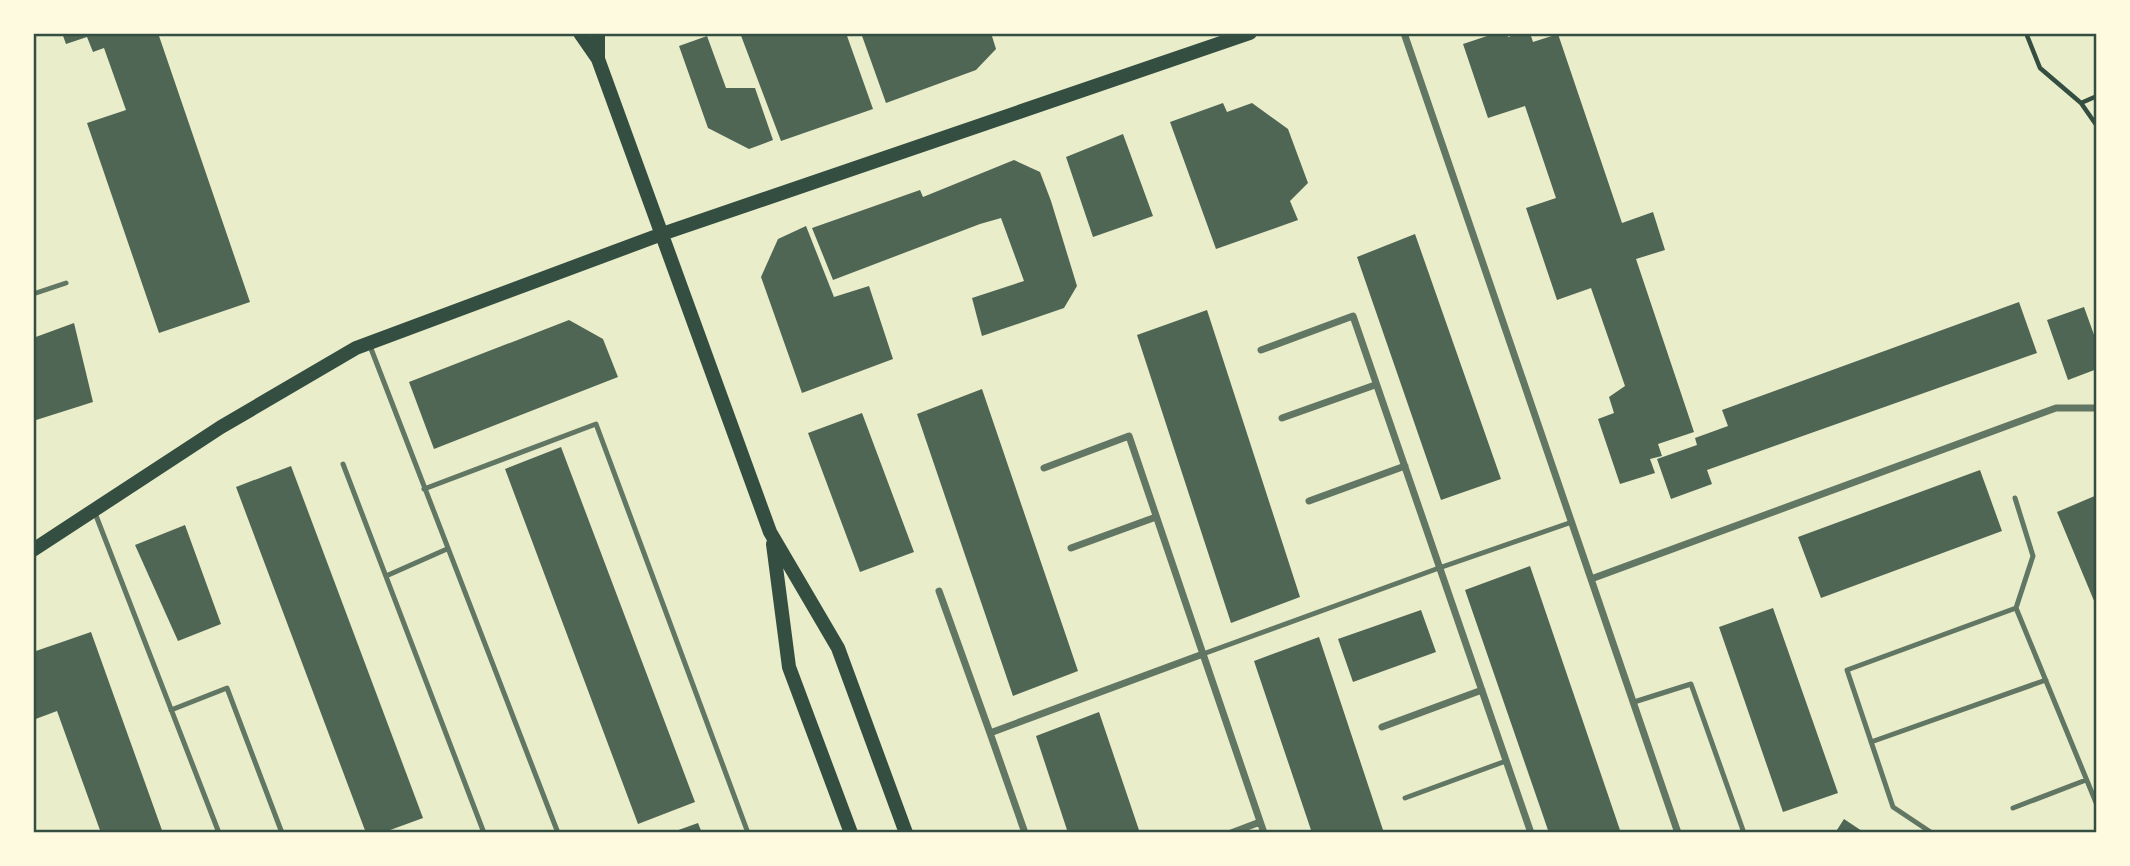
<svg xmlns="http://www.w3.org/2000/svg" width="2130" height="866" font-family="'Public Sans',sans-serif">
	<rect width="100%" height="100%" fill="#e9edc9"/>
	<!-- building -->
	<path fill="#4f6655" d="M 62,33 L 158,33 L 250,302 L 159,333 L 87,123 L 126,110 L 104,48 L 93,52 L 87,37 L 66,44 Z
		M 740,33 L 846,33 L 873,109 L 781,141 Z
		M 861,33 L 991,33 L 996,49 L 976,70 L 886,103 Z
		M 1496,33 L 1507,33 L 1508,37 L 1521,33 L 1530,33 L 1533,42 L 1558,34 L 1622,223 L 1653,212 L 1665,250 L 1636,259 L 1694,432 L 1658,444 L 1662,456 L 1650,459 L 1655,473 L 1620,484 L 1598,419 L 1614,413 L 1609,397 L 1625,386 L 1591,288 L 1557,300 L 1526,208 L 1556,198 L 1525,106 L 1488,118 L 1463,44 Z
		M 707,36 L 726,88 L 755,88 L 773,140 L 749,149 L 708,128 L 679,46 Z
		M 1223,103 L 1227,112 L 1252,103 L 1288,129 L 1308,183 L 1290,201 L 1298,220 L 1216,249 L 1170,122 Z
		M 1123,134 L 1153,216 L 1093,237 L 1066,157 Z
		M 1014,160 L 1040,172 L 1051,201 L 1077,286 L 1064,308 L 982,336 L 972,298 L 1024,281 L 1001,218 L 980,224 L 833,280 L 812,228 L 920,190 L 923,197 Z
		M 806,226 L 834,297 L 869,286 L 893,359 L 802,393 L 761,277 L 778,239 Z
		M 1415,234 L 1501,479 L 1441,500 L 1357,257 Z
		M 2019,302 L 2037,353 L 1707,470 L 1712,484 L 1671,499 L 1657,459 L 1697,445 L 1695,438 L 1728,426 L 1722,410 Z
		M 2084,307 L 2097,343 L 2097,369 L 2068,380 L 2047,320 Z
		M 1207,310 L 1300,597 L 1231,623 L 1137,335 Z
		M 569,320 L 603,339 L 618,377 L 434,449 L 409,382 Z
		M 74,323 L 93,402 L 33,421 L 33,338 Z
		M 982,389 L 1078,671 L 1013,696 L 917,414 Z
		M 862,413 L 914,552 L 860,572 L 808,433 Z
		M 561,447 L 695,802 L 638,824 L 505,469 Z
		M 291,466 L 423,818 L 382,833 L 366,833 L 236,487 Z
		M 1980,470 L 2002,531 L 1821,598 L 1798,537 Z
		M 2097,495 L 2097,608 L 2057,512 Z
		M 185,525 L 221,624 L 178,641 L 135,545 Z
		M 1530,566 L 1621,833 L 1549,833 L 1465,590 Z
		M 1773,608 L 1838,793 L 1783,812 L 1719,627 Z
		M 1421,610 L 1436,652 L 1353,682 L 1338,639 Z
		M 91,632 L 163,833 L 101,833 L 57,711 L 33,720 L 33,652 Z
		M 1319,637 L 1384,833 L 1312,833 L 1254,661 Z
		M 1099,712 L 1140,833 L 1068,833 L 1036,736 Z
		M 1844,819 L 1865,833 L 1835,833 Z
		M 698,823 L 702,833 L 673,833 L 673,832 Z"/>
	<g fill="none" stroke-linecap="round" stroke-linejoin="round">
		<!-- path -->
		<path stroke="#344e41" stroke-width="4.5" d="M 2026,33 L 2040,68 L 2081,103 L 2097,126
			M 2081,103 L 2097,96"/>
		<!-- service -->
		<path stroke="#617663" stroke-width="5" d="M 33,294 L 66,283
			M 370,346 L 558,833
			M 343,464 L 484,833
			M 424,489 L 596,424 L 748,833
			M 2015,498 L 2033,556 L 2016,608
			M 95,513 L 219,833
			M 386,576 L 447,549
			M 1203,654 L 1439,568 L 1572,522
			M 1634,702 L 1691,684 L 1744,833
			M 171,710 L 227,688 L 282,833
			M 1871,742 L 2046,680
			M 1405,798 L 1506,761
			M 2013,808 L 2086,780
			M 1932,833 L 1893,807 L 1847,670 L 2016,608 L 2097,805"/>
		<!-- minor -->
		<path stroke="#617663" stroke-width="7" d="M 1404,33 L 1678,833
			M 1261,350 L 1353,316 L 1531,833
			M 1282,418 L 1375,385
			M 1044,468 L 1129,436 L 1203,654
			M 1309,501 L 1405,466
			M 1071,548 L 1156,517
			M 1591,579 L 2056,408 L 2097,408
			M 939,591 L 990,733
			M 1382,727 L 1482,690
			M 1025,833 L 990,733 L 1203,654 L 1264,833
			M 1231,833 L 1260,822"/>
		<!-- secondary -->
		<path stroke="#344e41" stroke-width="14" d="M 580,33 L 598,59 L 770,532 L 838,648 L 906,833
			M 598,33 L 598,58
			M 773,544 L 789,667 L 851,833
			M 33,550 L 221,427 L 356,348 L 662,234 L 1250,33"/>
	</g>
	<!-- border -->
	<rect width="2130" height="866" fill="none" stroke="#fefae0" stroke-width="70"/>
	<rect x="35" y="35" width="2060" height="796" fill="none" stroke="#344e41" stroke-width="2.5"/>
</svg>
